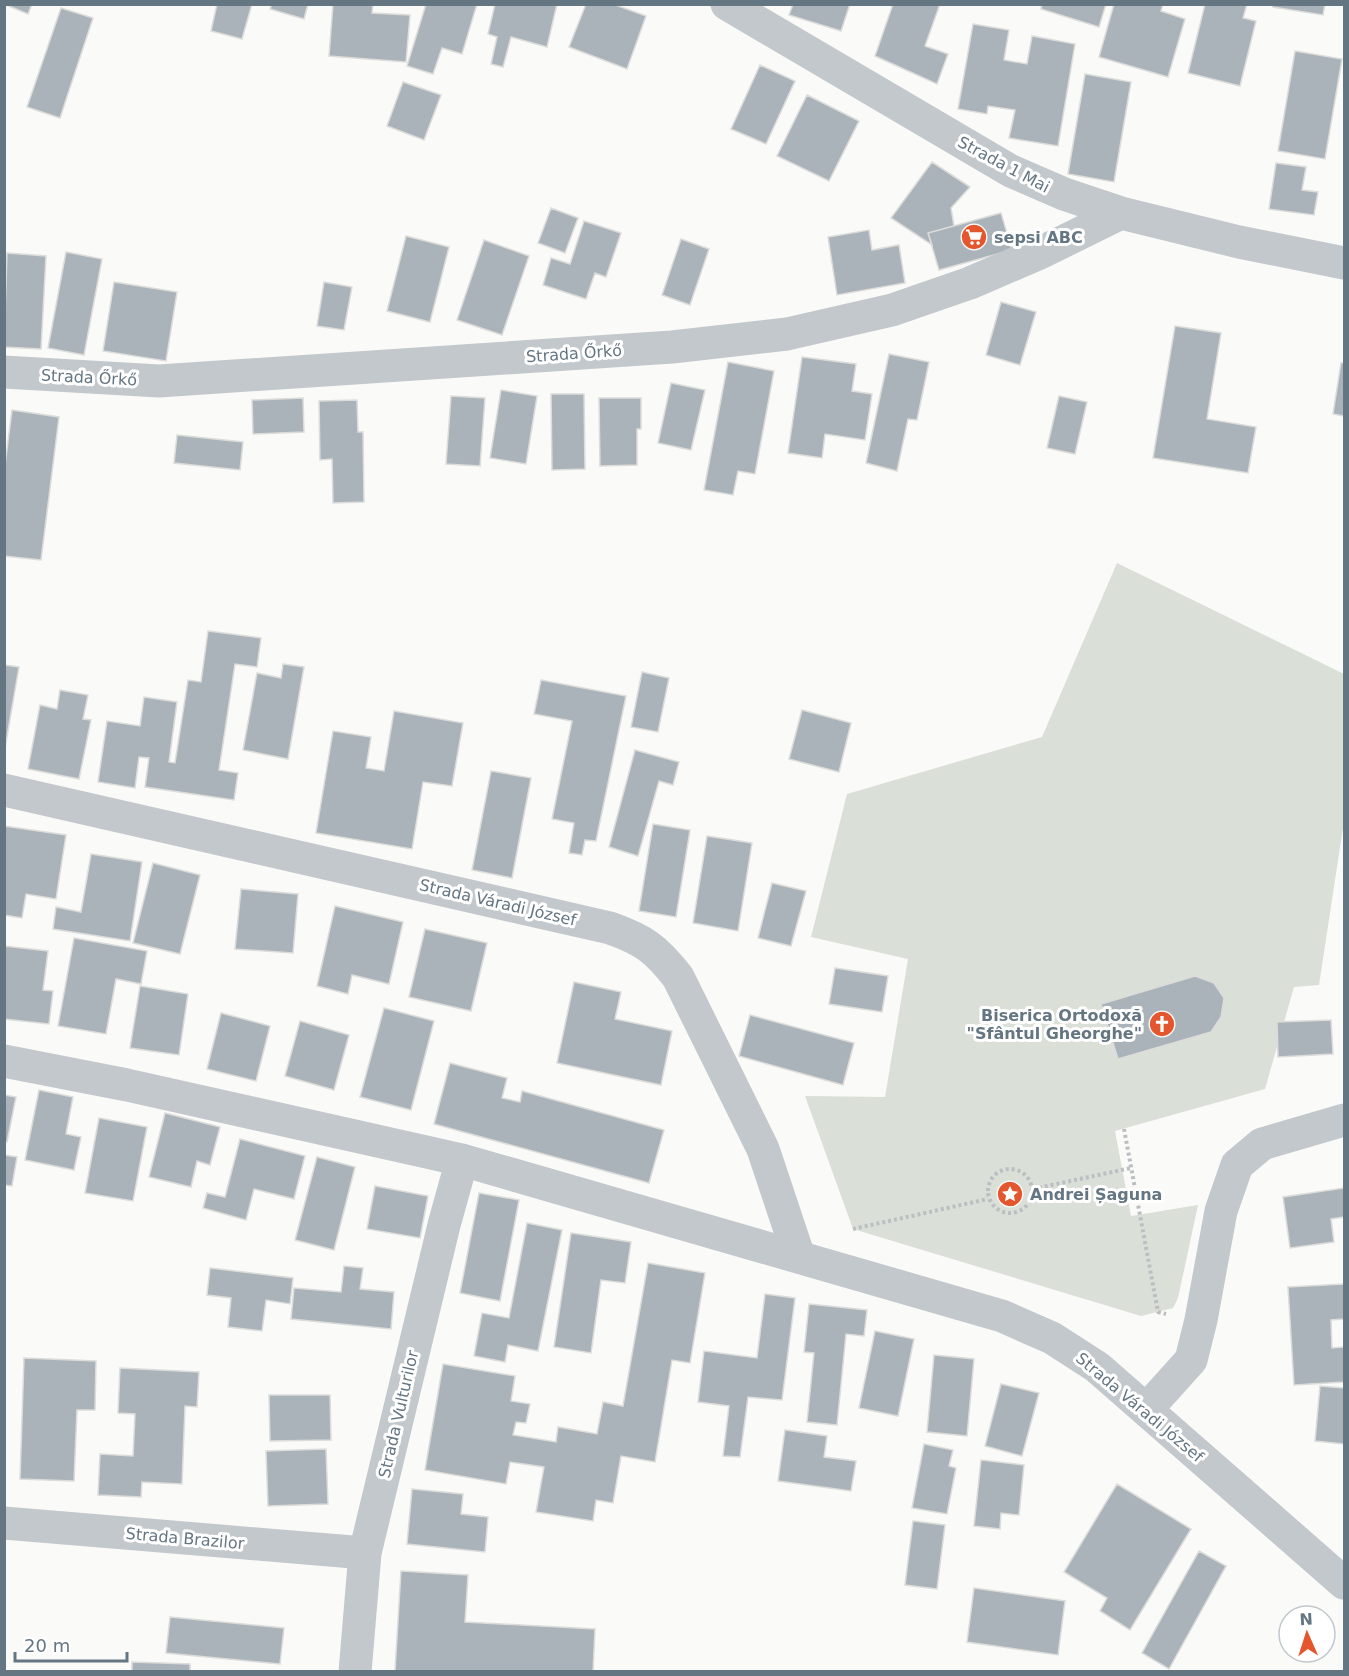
<svg xmlns="http://www.w3.org/2000/svg" width="1349" height="1676" font-family="'DejaVu Sans',sans-serif">
	<rect width="100%" height="100%" fill="#fafaf8"/>
	<!-- green -->
	<path fill="#dadfd7" d="M 1117,563 L 1344,674 L 1344,821 L 1319,985 L 1294,987 L 1265,1089 L 1115,1131 L 1131,1216 L 1198,1205 L 1178,1298 L 1173,1308 L 1141,1316 L 853,1229 L 805,1096 L 885,1097 L 908,959 L 811,937 L 847,794 L 1042,737 Z"/>
	<!-- building -->
	<path fill="#aab3b9" stroke="#dcdcda" stroke-width="1.5" d="M 4,4 L 32,4 L 28,14 Z
		M 217,4 L 252,4 L 242,39 L 211,31 Z
		M 272,4 L 308,4 L 304,19 L 270,9 Z
		M 333,4 L 373,4 L 372,13 L 410,15 L 406,62 L 329,56 Z
		M 426,4 L 477,4 L 462,54 L 442,48 L 433,74 L 407,66 Z
		M 495,4 L 557,4 L 547,47 L 511,37 L 503,67 L 491,64 L 497,37 L 488,34 Z
		M 586,4 L 613,4 L 646,16 L 627,69 L 569,47 Z
		M 793,4 L 850,4 L 841,31 L 789,15 Z
		M 893,4 L 940,4 L 925,46 L 948,54 L 937,84 L 875,56 Z
		M 1042,4 L 1106,4 L 1099,27 L 1041,9 Z
		M 1114,4 L 1163,4 L 1161,11 L 1185,19 L 1168,77 L 1099,57 Z
		M 1205,4 L 1247,4 L 1243,18 L 1256,21 L 1240,86 L 1188,73 Z
		M 1273,4 L 1325,4 L 1323,15 L 1273,7 Z
		M 61,8 L 93,18 L 60,118 L 27,107 Z
		M 973,24 L 1009,30 L 1004,60 L 1027,64 L 1032,36 L 1075,44 L 1058,146 L 1009,138 L 1015,110 L 988,106 L 987,114 L 958,109 Z
		M 1295,51 L 1342,59 L 1325,159 L 1278,151 Z
		M 760,65 L 795,81 L 766,144 L 731,129 Z
		M 1085,74 L 1131,82 L 1114,182 L 1068,174 Z
		M 403,82 L 441,95 L 424,140 L 387,126 Z
		M 807,95 L 859,121 L 829,181 L 777,156 Z
		M 932,162 L 970,187 L 951,208 L 954,226 L 928,233 L 932,245 L 891,218 Z
		M 1276,163 L 1306,167 L 1302,190 L 1318,192 L 1314,215 L 1269,209 Z
		M 551,208 L 578,218 L 565,253 L 538,243 Z
		M 1001,213 L 1012,250 L 939,270 L 928,233 Z
		M 584,221 L 621,233 L 606,277 L 595,273 L 586,299 L 543,285 L 551,258 L 570,264 Z
		M 869,230 L 872,250 L 899,245 L 905,283 L 837,295 L 828,237 Z
		M 406,236 L 449,247 L 430,322 L 387,311 Z
		M 681,239 L 709,249 L 690,305 L 662,295 Z
		M 484,240 L 529,256 L 502,335 L 457,320 Z
		M 66,252 L 102,259 L 84,355 L 48,348 Z
		M 7,253 L 46,256 L 41,349 L 4,347 Z
		M 114,282 L 177,292 L 166,361 L 103,351 Z
		M 324,282 L 352,287 L 344,330 L 317,326 Z
		M 1001,302 L 1036,312 L 1020,365 L 986,355 Z
		M 1175,326 L 1221,333 L 1207,419 L 1256,427 L 1248,473 L 1153,458 Z
		M 889,354 L 929,362 L 917,420 L 908,419 L 897,471 L 866,463 Z
		M 802,357 L 856,364 L 852,391 L 872,394 L 865,440 L 825,434 L 822,458 L 788,453 Z
		M 728,362 L 774,371 L 755,474 L 738,471 L 733,495 L 704,490 Z
		M 1341,363 L 1344,363 L 1344,416 L 1333,414 Z
		M 671,383 L 705,390 L 691,450 L 658,443 Z
		M 501,390 L 537,396 L 526,464 L 490,458 Z
		M 551,394 L 584,394 L 585,469 L 552,470 Z
		M 451,396 L 485,398 L 480,466 L 446,464 Z
		M 1059,396 L 1087,402 L 1075,454 L 1047,448 Z
		M 303,398 L 304,432 L 253,434 L 252,400 Z
		M 599,398 L 641,398 L 641,429 L 637,429 L 637,465 L 600,466 Z
		M 357,400 L 358,432 L 363,432 L 364,502 L 333,503 L 332,459 L 320,460 L 319,401 Z
		M 12,410 L 59,417 L 41,560 L 4,556 L 4,473 Z
		M 177,435 L 243,442 L 240,470 L 174,463 Z
		M 208,631 L 261,638 L 257,667 L 235,664 L 219,770 L 238,773 L 234,800 L 145,787 L 149,758 L 139,757 L 135,788 L 98,782 L 107,721 L 140,726 L 144,697 L 177,702 L 169,762 L 175,763 L 188,680 L 201,682 Z
		M 283,664 L 304,667 L 288,759 L 243,750 L 257,673 L 281,678 Z
		M 4,665 L 19,667 L 4,754 Z
		M 642,672 L 669,678 L 658,732 L 631,727 Z
		M 541,680 L 626,696 L 596,841 L 585,840 L 582,855 L 569,853 L 574,823 L 552,819 L 572,721 L 534,714 Z
		M 60,690 L 88,695 L 83,719 L 91,720 L 79,779 L 28,769 L 40,705 L 57,709 Z
		M 802,710 L 851,723 L 839,772 L 789,759 Z
		M 394,711 L 463,723 L 452,786 L 423,782 L 412,849 L 316,833 L 333,731 L 371,737 L 366,768 L 384,771 Z
		M 635,750 L 679,762 L 673,785 L 659,781 L 638,856 L 609,847 Z
		M 491,771 L 531,778 L 512,878 L 472,870 Z
		M 653,824 L 690,830 L 676,917 L 639,911 Z
		M 4,826 L 66,835 L 56,899 L 26,894 L 22,918 L 4,915 Z
		M 707,836 L 752,843 L 738,931 L 693,923 Z
		M 91,854 L 142,862 L 130,941 L 53,929 L 56,907 L 81,912 Z
		M 153,863 L 200,875 L 180,954 L 133,943 Z
		M 772,883 L 806,891 L 791,946 L 758,938 Z
		M 241,889 L 298,894 L 293,953 L 235,949 Z
		M 335,906 L 403,922 L 389,984 L 352,975 L 348,994 L 317,986 Z
		M 425,929 L 487,943 L 471,1011 L 409,997 Z
		M 74,938 L 147,951 L 141,984 L 116,979 L 106,1034 L 58,1026 Z
		M 4,946 L 48,951 L 43,990 L 53,991 L 49,1024 L 4,1019 Z
		M 835,968 L 888,976 L 882,1012 L 829,1004 Z
		M 1195,976 L 1214,983 L 1224,998 L 1221,1017 L 1211,1032 L 1118,1059 L 1101,1004 Z
		M 574,982 L 621,992 L 615,1019 L 672,1031 L 661,1085 L 557,1063 Z
		M 140,986 L 188,994 L 179,1055 L 130,1048 Z
		M 384,1008 L 434,1021 L 411,1110 L 360,1097 Z
		M 221,1013 L 270,1026 L 256,1081 L 207,1069 Z
		M 750,1015 L 854,1043 L 843,1085 L 739,1056 Z
		M 1331,1020 L 1333,1054 L 1278,1057 L 1277,1022 Z
		M 300,1021 L 349,1035 L 334,1090 L 285,1076 Z
		M 450,1063 L 507,1078 L 502,1098 L 520,1102 L 522,1091 L 664,1130 L 649,1183 L 434,1124 Z
		M 39,1090 L 73,1097 L 66,1134 L 81,1137 L 74,1170 L 25,1160 Z
		M 4,1095 L 16,1097 L 7,1142 L 4,1141 Z
		M 165,1113 L 220,1127 L 210,1165 L 197,1161 L 191,1187 L 149,1177 Z
		M 99,1118 L 147,1127 L 133,1201 L 85,1193 Z
		M 240,1139 L 305,1156 L 294,1199 L 254,1189 L 246,1220 L 203,1208 L 207,1193 L 225,1197 Z
		M 4,1155 L 17,1157 L 12,1186 L 4,1185 Z
		M 317,1157 L 355,1167 L 334,1250 L 295,1240 Z
		M 375,1186 L 428,1196 L 420,1238 L 367,1229 Z
		M 1344,1188 L 1344,1217 L 1331,1219 L 1334,1242 L 1290,1248 L 1283,1197 Z
		M 479,1193 L 519,1200 L 500,1301 L 460,1293 Z
		M 527,1223 L 562,1230 L 538,1351 L 508,1345 L 505,1362 L 474,1356 L 482,1313 L 509,1318 Z
		M 571,1233 L 631,1242 L 625,1283 L 601,1280 L 591,1353 L 554,1347 Z
		M 648,1263 L 705,1273 L 690,1363 L 672,1360 L 655,1462 L 621,1456 L 613,1503 L 596,1500 L 593,1521 L 536,1512 L 544,1467 L 510,1462 L 506,1484 L 425,1470 L 443,1364 L 515,1376 L 511,1401 L 530,1404 L 526,1423 L 516,1422 L 513,1435 L 556,1442 L 558,1427 L 597,1434 L 603,1402 L 623,1406 Z
		M 344,1266 L 363,1268 L 360,1289 L 394,1292 L 391,1329 L 291,1319 L 294,1288 L 341,1292 Z
		M 210,1268 L 293,1278 L 290,1304 L 266,1300 L 262,1331 L 228,1327 L 231,1298 L 207,1295 Z
		M 1344,1284 L 1344,1319 L 1331,1320 L 1332,1348 L 1344,1347 L 1344,1382 L 1294,1385 L 1288,1287 Z
		M 765,1294 L 795,1298 L 782,1400 L 748,1397 L 740,1457 L 723,1456 L 729,1406 L 698,1402 L 704,1351 L 757,1358 Z
		M 809,1304 L 867,1310 L 864,1336 L 846,1334 L 837,1425 L 807,1422 L 814,1353 L 804,1352 Z
		M 875,1331 L 914,1339 L 898,1416 L 859,1408 Z
		M 934,1355 L 974,1359 L 967,1436 L 927,1432 Z
		M 24,1358 L 96,1361 L 95,1410 L 77,1410 L 74,1481 L 20,1479 Z
		M 120,1368 L 199,1372 L 197,1407 L 185,1406 L 182,1484 L 142,1482 L 141,1497 L 98,1495 L 100,1454 L 133,1456 L 135,1414 L 118,1413 Z
		M 1001,1384 L 1039,1393 L 1022,1456 L 985,1446 Z
		M 1320,1386 L 1344,1388 L 1344,1444 L 1315,1441 Z
		M 269,1395 L 330,1395 L 331,1440 L 270,1441 Z
		M 785,1430 L 827,1436 L 824,1457 L 856,1461 L 851,1491 L 778,1481 Z
		M 924,1444 L 953,1450 L 949,1466 L 956,1468 L 947,1514 L 912,1508 Z
		M 326,1449 L 328,1504 L 268,1506 L 266,1451 Z
		M 981,1460 L 1024,1465 L 1019,1515 L 1001,1513 L 1000,1529 L 974,1526 Z
		M 1117,1484 L 1191,1529 L 1130,1630 L 1100,1611 L 1107,1598 L 1064,1572 Z
		M 412,1489 L 463,1494 L 461,1514 L 488,1517 L 485,1552 L 407,1544 Z
		M 913,1521 L 945,1525 L 937,1589 L 905,1585 Z
		M 1199,1551 L 1226,1566 L 1169,1669 L 1142,1653 Z
		M 401,1571 L 468,1575 L 465,1622 L 595,1629 L 593,1672 L 395,1671 Z
		M 974,1588 L 1065,1601 L 1058,1655 L 967,1642 Z
		M 170,1617 L 284,1628 L 280,1664 L 166,1653 Z
		M 132,1662 L 190,1664 L 190,1672 L 132,1672 Z"/>
	<g fill="none" stroke-linecap="round" stroke-linejoin="round">
		<!-- path -->
		<path stroke="#bbbfc2" stroke-width="4" stroke-dasharray="3 3" stroke-linecap="butt" d="M 1124,1129 L 1158,1312 L 1166,1314
			M988 1191a22 22 0 1 1 44 0a22 22 0 1 1-44 0Z
			M 1033,1189 L 1131,1168
			M 853,1229 L 988,1199"/>
		<!-- street -->
		<path stroke="#c3c8cc" stroke-width="33" d="M 727,4 L 1011,171 L 1064,194 L 1121,213 L 1239,242 L 1344,263
			M 4,372 L 159,381 L 672,347 L 787,334 L 892,310 L 970,283 L 1042,252 L 1121,213
			M 4,790 L 610,928 C 644,940 656,949 678,977 L 763,1149 L 799,1257
			M 4,1061 L 127,1085 L 462,1160 L 1002,1316 L 1052,1338 L 1097,1367 L 1344,1583
			M 1146,1410 L 1191,1360 L 1201,1320 L 1221,1211 L 1237,1165 L 1262,1144 L 1344,1120
			M 4,1523 L 365,1553
			M 355,1672 L 365,1553 L 444,1225 L 462,1160"/>
	</g>
	<!-- icons -->
	<defs>
		<g id="supermarket-disc" transform="scale(1.35)"><circle r="9.5" fill="#e4572e" stroke="#fff"/><path d="M-6-5.5h2.5l.6 2H6L4.5 2H-2.5L-4.4-4H-6ZM-1.5 3.2a1.3 1.3 0 1 0 .1 0ZM3 3.2a1.3 1.3 0 1 0 .1 0Z" fill="#fff"/></g>
		<g id="church-disc" transform="scale(1.35)"><circle r="9.5" fill="#e4572e" stroke="#fff"/><path d="M-1.2-6h2.4v3.5h3.3v2.4h-3.3V6h-2.4V-.1h-3.3v-2.4h3.3Z" fill="#fff"/></g>
		<g id="sight-disc" transform="scale(1.35)"><circle r="9.5" fill="#e4572e" stroke="#fff"/><path d="M0-6L1.8-2.2L6-1.7L2.9 1.2L3.7 5.4L0 3.3L-3.7 5.4L-2.9 1.2L-6-1.7L-1.8-2.2Z" fill="#fff"/></g>
	</defs>
	<g fill-rule="evenodd">
		<use href="#supermarket-disc" x="974" y="237"/>
		<use href="#church-disc" x="1162" y="1024"/>
		<use href="#sight-disc" x="1010" y="1194"/>
	</g>
	<g text-anchor="middle" stroke-width="6" stroke-linejoin="round" paint-order="stroke">
		<!-- street labels -->
		<g font-size="16" fill="#657683" stroke="#fff">
			<text transform="translate(1004 164) rotate(28)" y="6">Strada 1 Mai</text>
			<text transform="translate(574 353) rotate(-4)" y="6">Strada Őrkő</text>
			<text transform="translate(89 377) rotate(3)" y="6">Strada Őrkő</text>
			<text transform="translate(498 902) rotate(13)" y="6">Strada Váradi József</text>
			<text transform="translate(1140 1407) rotate(40)" y="6">Strada Váradi József</text>
			<text transform="translate(398 1414) rotate(-77)" y="6">Strada Vulturilor</text>
			<text transform="translate(185 1538) rotate(5)" y="6">Strada Brazilor</text>
		</g>
		<!-- poi labels -->
		<g font-size="16" font-weight="bold" fill="#657683" stroke="#fff" text-anchor="start">
			<text x="994" y="243">sepsi ABC</text>
			<text x="1142" y="1021" text-anchor="end">Biserica Ortodoxă<tspan x="1142" dy="18">"Sfântul Gheorghe"</tspan></text>
			<text x="1030" y="1200">Andrei Șaguna</text>
		</g>
	</g>
	<!-- border -->
	<rect width="1349" height="1676" fill="none" stroke="#657683" stroke-width="12"/>
	<!-- north arrow -->
	<g transform="translate(1307 1634) rotate(357)"><circle r="28" fill="#ffffff" stroke="#c1c8cd" stroke-width="1.5"/>
	<path d="M0-4.5L10 22L0 15L-10 22Z" fill="#e4572e"/>
	<text y="-9" font-size="16" font-weight="bold" text-anchor="middle" fill="#657683">N</text>
	</g>
	<!-- scale -->
	<path d="M15 1652v9h112v-9" fill="none" stroke="#657683" stroke-width="3"/>
	<text x="24" y="1652" font-size="18" fill="#657683" stroke="#ffffff" stroke-width="4.5" paint-order="stroke">20 m</text>
</svg>
